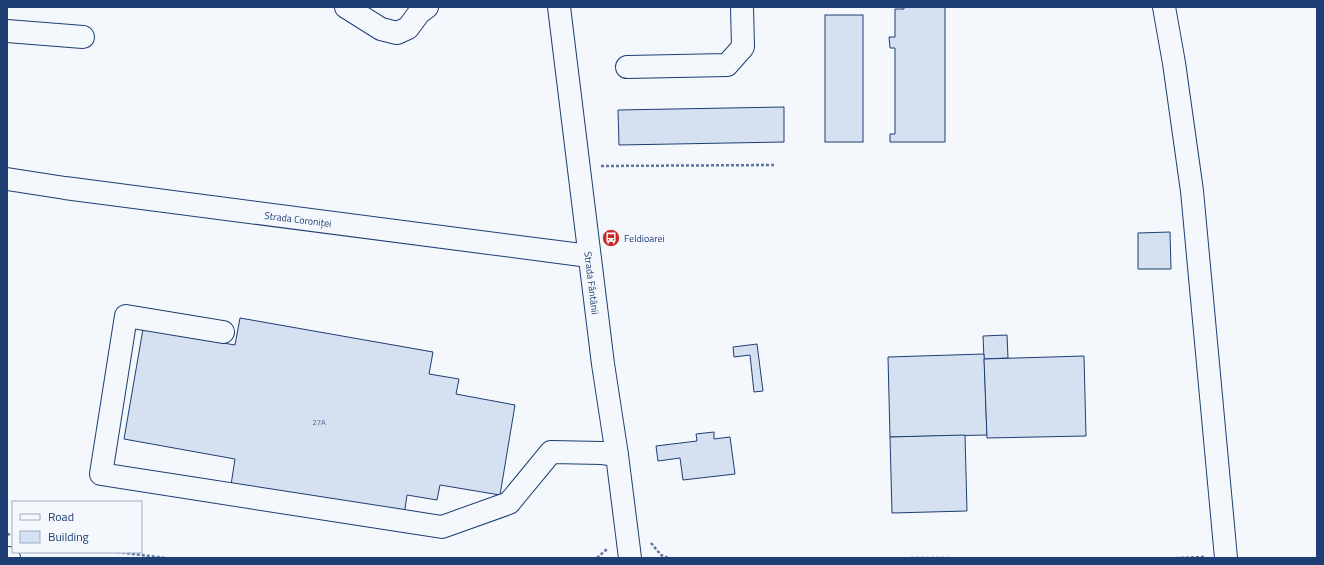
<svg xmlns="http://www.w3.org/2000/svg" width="1324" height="565" font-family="'Titillium Web',sans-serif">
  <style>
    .building { fill: #d5e0f0; stroke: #1d3f73 }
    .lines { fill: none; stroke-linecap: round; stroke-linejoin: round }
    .minor-casing { stroke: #1d3f73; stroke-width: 24 }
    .highway-casing { stroke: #1d3f73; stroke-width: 24 }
    .path { stroke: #5e769c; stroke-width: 2.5; stroke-dasharray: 3 2; stroke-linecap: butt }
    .minor { stroke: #f4f7fb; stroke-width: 22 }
    .highway { stroke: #f4f7fb; stroke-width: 22 }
    .labels { text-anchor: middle; stroke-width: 3; stroke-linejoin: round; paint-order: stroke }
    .number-label { font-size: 8px; fill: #4b6792 }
    .street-label { font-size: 10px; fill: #1d3f73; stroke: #f4f7fb }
    .poi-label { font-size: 10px; fill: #1d3f73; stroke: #f4f7fb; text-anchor: start }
  </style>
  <rect width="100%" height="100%" fill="#f4f7fb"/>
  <g class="building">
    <polygon points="904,7 945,7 945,142 890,142 890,134 895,134 895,48 890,48 889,37 895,37 895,9 904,9"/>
    <rect x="825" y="15" width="38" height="127"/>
    <polygon points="784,107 784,142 619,145 618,110"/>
    <polygon points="1170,232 1171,269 1138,269 1138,233"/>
    <polygon points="240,318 433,352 429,374 459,379 456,394 515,405 500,495 440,485 437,500 407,495 404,516 231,485 235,459 124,439 143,329 235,345"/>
    <polygon points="1007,335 1008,358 984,359 983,336"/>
    <polygon points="757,344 763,391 754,392 750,355 734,357 733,347"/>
    <polygon points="984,354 987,435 890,437 888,357"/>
    <polygon points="1084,356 1086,436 987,438 984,359"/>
    <polygon points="714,432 714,439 730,437 735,474 683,480 680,458 658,461 656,446 697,441 696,434"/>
    <polygon points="965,435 967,511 892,513 890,437"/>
  </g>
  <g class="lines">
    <defs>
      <g id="minor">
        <polyline points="346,7 381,29 397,33 408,28 419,13 427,7"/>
        <polyline points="559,7 603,364 617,455 630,558"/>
        <polyline points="1164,7 1174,63 1192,191 1226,558"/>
        <polyline points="7,31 83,37"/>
        <polyline points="627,67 727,65 743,47 742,7"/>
        <polyline points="7,179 65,188 589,256"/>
        <polyline points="223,332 126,316 101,474 442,527 509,503 551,452 602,453 617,455"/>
      </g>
      <polyline id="highway" points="7,558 9,558"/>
    </defs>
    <use href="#minor" class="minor-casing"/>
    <use href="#highway" class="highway-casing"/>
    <g class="path">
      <polyline points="601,166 774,165"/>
      <polyline points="7,534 13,535"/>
      <polyline points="651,543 661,555 668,558"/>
      <polyline points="117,552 165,558"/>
      <polyline points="597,558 607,549"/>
      <polyline points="911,558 951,558"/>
      <polyline points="1176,558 1204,557"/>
    </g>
    <use href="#minor" class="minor"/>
    <use href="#highway" class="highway"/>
  </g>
  <defs>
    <symbol id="bus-disc" viewBox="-11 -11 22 22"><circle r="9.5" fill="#c62828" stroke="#f4f7fb"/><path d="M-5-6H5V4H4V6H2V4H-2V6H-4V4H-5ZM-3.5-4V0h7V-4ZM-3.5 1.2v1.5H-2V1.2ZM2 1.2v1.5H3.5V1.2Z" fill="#fff"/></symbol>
  </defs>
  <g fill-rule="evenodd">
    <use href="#bus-disc" x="601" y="228" width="20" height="20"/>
  </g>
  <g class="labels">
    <g class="number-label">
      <text x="319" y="425">27A</text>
    </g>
    <g class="street-label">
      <text transform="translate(298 219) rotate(7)" y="4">Strada Coroniței</text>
      <text transform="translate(592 283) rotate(83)" y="4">Strada Fântânii</text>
    </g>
    <g class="poi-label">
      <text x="624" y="242">Feldioarei</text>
    </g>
  </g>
  <rect width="1324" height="565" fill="none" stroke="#1d3f73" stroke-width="16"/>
  <rect x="12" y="501" width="130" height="52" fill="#f4f7fb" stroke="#9eadc5"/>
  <rect x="20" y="514" width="20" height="6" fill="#f4f7fb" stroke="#9eadc5"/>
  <text x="48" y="521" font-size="12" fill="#1d3f73">Road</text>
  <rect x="20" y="531" width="20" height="12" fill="#d5e0f0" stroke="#9eadc5"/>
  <text x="48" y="541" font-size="12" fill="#1d3f73">Building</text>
</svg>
